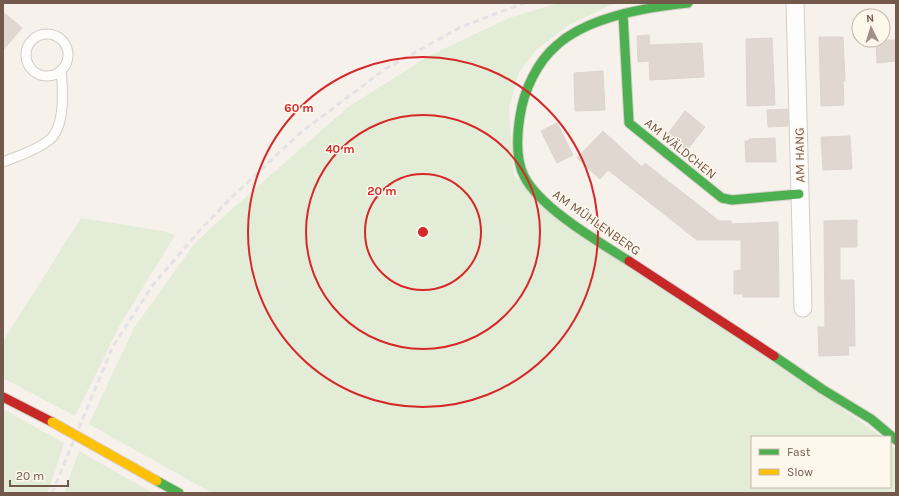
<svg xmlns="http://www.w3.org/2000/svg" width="899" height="496" font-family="Karla,sans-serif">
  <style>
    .green { fill: #e3ecd6 }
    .building { fill: #e0d7d0; stroke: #dfd5ce }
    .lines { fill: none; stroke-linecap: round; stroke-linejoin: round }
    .lane-casing { stroke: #d3cdc6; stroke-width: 11 }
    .street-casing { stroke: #d3cdc6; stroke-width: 19 }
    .fast-casing { stroke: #d5cec8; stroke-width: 11 }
    .jam-casing { stroke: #d5cec8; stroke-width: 11 }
    .lane { stroke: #fefdfc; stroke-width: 9 }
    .street { stroke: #fefdfc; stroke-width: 17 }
    .fast { stroke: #4caf50; stroke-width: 9 }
    .jam { stroke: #c62828; stroke-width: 9 }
    .rail { stroke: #e4e2e4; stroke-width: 3; stroke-dasharray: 6 4; stroke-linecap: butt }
    .slow-bridge-casing { stroke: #d5ccc6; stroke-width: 11; stroke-linecap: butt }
    .slow-bridge { stroke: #ffc107; stroke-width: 9 }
    .ring { fill: none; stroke: #d62828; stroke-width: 2 }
    .labels { text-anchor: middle; stroke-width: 3; stroke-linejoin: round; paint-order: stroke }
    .street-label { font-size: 13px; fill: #73594c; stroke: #fef7ec }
    .centre { fill: #d62828; stroke: #fef7ec; stroke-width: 2 }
    .ring-label { font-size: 12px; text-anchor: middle; font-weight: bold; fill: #d62828; stroke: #fef7ec; stroke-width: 3; stroke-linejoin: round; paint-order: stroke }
  </style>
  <rect width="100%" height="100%" fill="#f6f1eb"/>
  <g class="green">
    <polygon points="559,3 627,3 611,5 569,25 536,50 519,72 509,108 514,176 882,437 752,437 752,487 890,487 890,444 896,450 896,493 212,493 89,424 134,328 195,243 222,218 347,108 425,58 509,18"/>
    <polygon points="81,218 162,231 175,235 120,325 75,416 3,378 3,339 4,340"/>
    <polygon points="3,409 64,443 48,493 3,493"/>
    <polygon points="79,451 153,493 64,493"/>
  </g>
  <g class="building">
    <polygon points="3,12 22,28 3,50"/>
    <polygon points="649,35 650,45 702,43 704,77 650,80 649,61 638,62 637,36"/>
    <polygon points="819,37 843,37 845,81 843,81 844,105 821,106"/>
    <polygon points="772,38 775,105 747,106 746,39"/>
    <polygon points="876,40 896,40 896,61 877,63"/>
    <polygon points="603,71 605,110 575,111 574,73"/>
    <polygon points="788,109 788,126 768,127 767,110"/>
    <polygon points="685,111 705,127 687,150 667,135"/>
    <polygon points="557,123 573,155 557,163 541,131"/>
    <polygon points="603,131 642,167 645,163 719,221 731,221 732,224 778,222 779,297 743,297 743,294 734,294 734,271 741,270 741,240 697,240 608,170 600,179 577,158"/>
    <polygon points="850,136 852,169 823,170 821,137"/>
    <polygon points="775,138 776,162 746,162 745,141 749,141 749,139"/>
    <polygon points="857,220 857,247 840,247 840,280 854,280 855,346 848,346 849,355 819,356 818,327 825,327 824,221"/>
  </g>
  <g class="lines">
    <defs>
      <g id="lane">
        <circle cx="47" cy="55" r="21"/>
        <path d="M 3,162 C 18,156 35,151 48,141 C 66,128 63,90 61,70"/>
      </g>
      <polyline id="street" points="795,3 803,308"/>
      <g id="fast">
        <polyline points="623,14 629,123 722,198 732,200 799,194"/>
        <path d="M 629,261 C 599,242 540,208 524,176 C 515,158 517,135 520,116 C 524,90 537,62 557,45 C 588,17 648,7 688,3"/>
        <polyline points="774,356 822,389 871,419 896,440"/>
        <polyline points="157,481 179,493"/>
      </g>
      <g id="jam">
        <polyline points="629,261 774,356"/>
        <polyline points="3,397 52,422"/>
      </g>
    </defs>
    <use href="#lane" class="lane-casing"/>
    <use href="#street" class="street-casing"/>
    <use href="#fast" class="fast-casing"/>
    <use href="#jam" class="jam-casing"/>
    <use href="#lane" class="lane"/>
    <use href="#street" class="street"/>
    <use href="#fast" class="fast"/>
    <use href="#jam" class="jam"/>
    <polyline class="rail" points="52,493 112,348 152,286 200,230 231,198 300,133 385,69 461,27 524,3"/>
    <defs>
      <polyline id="slow-bridge" points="52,422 157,481"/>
    </defs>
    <use href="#slow-bridge" class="slow-bridge-casing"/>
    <use href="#slow-bridge" class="slow-bridge"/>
  </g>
  <g class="ring">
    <circle cx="423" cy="232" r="58"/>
    <circle cx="423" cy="232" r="117"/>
    <circle cx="423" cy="232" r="175"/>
  </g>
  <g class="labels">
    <g class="street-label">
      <text transform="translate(681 148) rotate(39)" y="5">AM WÄLDCHEN</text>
      <text transform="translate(799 155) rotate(-91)" y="5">AM HANG</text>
      <text transform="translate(597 222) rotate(35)" y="5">AM MÜHLENBERG</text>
    </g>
  </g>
  <circle cx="423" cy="232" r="6" class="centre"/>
  <g class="ring-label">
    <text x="299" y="112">60 m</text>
    <text x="340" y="153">40 m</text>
    <text x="382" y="195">20 m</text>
  </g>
  <rect width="899" height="496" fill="none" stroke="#73594c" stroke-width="8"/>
  <rect x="751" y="436" width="140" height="52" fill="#fef7ec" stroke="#c6b8ac"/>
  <rect x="759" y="449" width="20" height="6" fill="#4caf50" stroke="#c6b8ac"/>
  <text x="787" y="456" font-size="12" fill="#73594c">Fast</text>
  <rect x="759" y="469" width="20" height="6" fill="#ffc107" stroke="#c6b8ac"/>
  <text x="787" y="476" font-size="12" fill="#73594c">Slow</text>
  <g transform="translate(871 28) rotate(355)"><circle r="19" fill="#fef7ec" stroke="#c6b8ac"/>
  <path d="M0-3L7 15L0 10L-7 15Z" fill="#a18e84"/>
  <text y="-6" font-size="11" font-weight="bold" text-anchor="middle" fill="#73594c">N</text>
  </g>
  <path d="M10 480v6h58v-6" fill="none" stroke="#73594c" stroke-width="2"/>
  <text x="16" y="480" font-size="12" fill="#73594c" stroke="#fef7ec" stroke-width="3" paint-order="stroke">20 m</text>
</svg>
